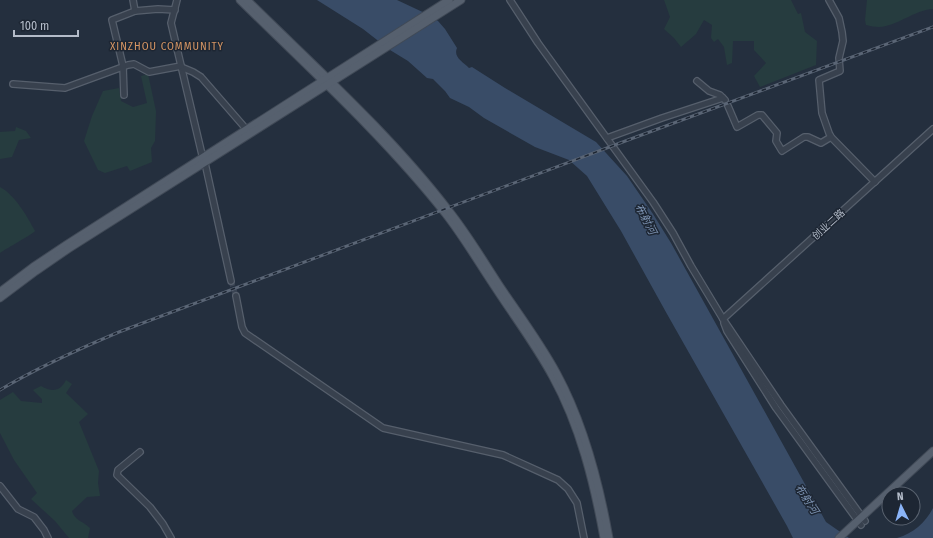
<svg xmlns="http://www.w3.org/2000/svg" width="933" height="538" font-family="'Fira Sans Condensed','Noto Sans SC',sans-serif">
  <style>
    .green { fill: #263c3f }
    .water { fill: #394c67 }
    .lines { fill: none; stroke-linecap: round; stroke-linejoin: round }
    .minor-tunnel { stroke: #3a4453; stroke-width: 5.5; stroke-dasharray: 5.5 3; stroke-linecap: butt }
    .minor-casing { stroke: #565f6c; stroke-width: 8 }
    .major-casing { stroke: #414a57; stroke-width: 9 }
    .minor { stroke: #38414e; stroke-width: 5.5 }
    .major { stroke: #56606e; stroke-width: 7 }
    .rail-casing { stroke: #5a6575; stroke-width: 3 }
    .rail { stroke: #1d2633; stroke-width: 1.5; stroke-dasharray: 4.5; stroke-linecap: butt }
    .labels { text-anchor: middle; stroke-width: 3; stroke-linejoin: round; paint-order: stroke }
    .street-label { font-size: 10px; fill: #b4bcc9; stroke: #1d2633 }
    .neighbourhood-label { font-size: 11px; letter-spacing: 1px; fill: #d59563; stroke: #1d2633 }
    .water-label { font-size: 11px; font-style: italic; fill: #7c92b1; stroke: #1d2633 }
  </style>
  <rect width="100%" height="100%" fill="#242f3e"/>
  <g class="green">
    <polygon points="664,0 791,0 798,14 801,13 805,32 817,41 816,65 760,87 754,76 766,63 754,50 754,41 733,41 732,63 727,65 724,47 718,39 714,42 711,38 712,25 704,20 696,34 681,47 674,38 664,29 670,17"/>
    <path d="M 867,0 L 933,0 L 933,9 C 914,10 898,26 879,27 C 875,27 870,26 866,25 L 865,20 Z"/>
    <polygon points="148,74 156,111 155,141 151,148 152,162 130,171 127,166 105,173 98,170 84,141 92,116 103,91 119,88 121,101 133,107 147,103 141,76"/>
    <polygon points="16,127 26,131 31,138 19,140 12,157 0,159 0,132 15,131"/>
    <path d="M 0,187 C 15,195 27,216 35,231 C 33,234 7,248 0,253 Z"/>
    <path d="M 66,380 L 72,384 L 66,393 L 88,414 L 79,422 L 99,471 L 98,483 L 100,496 L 87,497 L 72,511 C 74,520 84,522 90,528 L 88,538 L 69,538 L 55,521 L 31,499 L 37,493 L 14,460 L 0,433 L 0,400 L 13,392 L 21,401 L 42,403 L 42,399 L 33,390 L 41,386 C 52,392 60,392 66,380 Z"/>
  </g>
  <g class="water">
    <path d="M 317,0 L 397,0 L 429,15 L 438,21 L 445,29 L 457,48 C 453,57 463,62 469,68 L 472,67 L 505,88 L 596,142 L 627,176 L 653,214 L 671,243 L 826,522 L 849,538 L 793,538 L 787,526 L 667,314 L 621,231 L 587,176 L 569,160 L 535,147 L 484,118 L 469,107 L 450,98 L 445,91 L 433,79 L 427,78 L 408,61 L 390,50 L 363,29 Z"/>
    <path d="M 933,508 L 933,538 L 897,538 C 914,533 925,523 933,508 Z"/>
  </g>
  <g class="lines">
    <polyline class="minor-tunnel" points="231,281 236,296"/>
    <defs>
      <g id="minor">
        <polyline points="133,0 135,11 158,9 175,10"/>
        <polyline points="177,0 171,23 203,159"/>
        <polyline points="510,0 538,43 653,202 673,233 691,266 723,319 781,405 865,521"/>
        <polyline points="829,0 839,18 842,32 843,41 839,58 840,71 819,80 822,113 829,133 831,137 875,182"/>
        <polyline points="181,67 193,72 201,77 247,130"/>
        <polyline points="697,81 709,91 720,95 725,100"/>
        <polyline points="13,84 65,88 128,65 134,64 149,72 181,66"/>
        <polyline points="124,95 123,66 112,20 135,11"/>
        <polyline points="728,106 737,127 758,115 762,115 777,133 776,141 782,151 804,137 808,137 821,143 831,137"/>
        <polyline points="607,138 662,118 723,98"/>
        <polyline points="205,163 231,281"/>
        <polyline points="236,296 242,327 245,333 383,428 503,455 558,480 568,489 577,503 584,538"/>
        <polyline points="723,319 933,129"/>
        <polyline points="724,323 727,331 776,408 861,525"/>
        <polyline points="140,452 118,470 117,475 150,507 163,524 171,538"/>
        <polyline points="0,486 18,509 34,517 44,530 48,538"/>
      </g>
      <g id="major">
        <path d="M 240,0 C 310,69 384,136 445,213 C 464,237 480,265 497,290 C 516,319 537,347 553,377 C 580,426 594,483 604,538"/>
        <path d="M 247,0 C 316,68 390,134 449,211 C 468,235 484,262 501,288 C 520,316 541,344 557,374 C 584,424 599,482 609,538"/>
        <polyline points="0,292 33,267 66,245 449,0"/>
        <polyline points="0,298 36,271 68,249 461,0"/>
        <polyline points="839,538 933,451"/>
      </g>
    </defs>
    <use href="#minor" class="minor-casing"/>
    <use href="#major" class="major-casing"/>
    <use href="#minor" class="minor"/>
    <use href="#major" class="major"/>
    <defs>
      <path id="rail" d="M 0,390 C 38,367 79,349 119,332 L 628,140 L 933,27"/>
    </defs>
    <use href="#rail" class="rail-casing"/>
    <use href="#rail" class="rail"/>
  </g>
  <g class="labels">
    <g class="street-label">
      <text transform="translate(828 224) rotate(-42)" y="4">创业二路</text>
    </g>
    <g class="neighbourhood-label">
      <text x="167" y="50">XINZHOU COMMUNITY</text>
    </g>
    <g class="water-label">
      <text transform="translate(646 219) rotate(62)" y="4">布射河</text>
      <text transform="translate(807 499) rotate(57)" y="4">布射河</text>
    </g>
  </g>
  <g transform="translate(901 506) rotate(355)"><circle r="19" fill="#1d2633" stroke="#59626f"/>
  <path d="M0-3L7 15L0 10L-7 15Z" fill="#8ab4f8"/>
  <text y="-6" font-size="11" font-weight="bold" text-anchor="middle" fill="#b4bcc9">N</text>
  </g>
  <path d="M14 30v6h64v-6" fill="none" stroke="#b4bcc9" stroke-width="2"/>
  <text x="20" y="30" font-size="12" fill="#b4bcc9" stroke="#1d2633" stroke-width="3" paint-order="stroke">100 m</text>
</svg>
